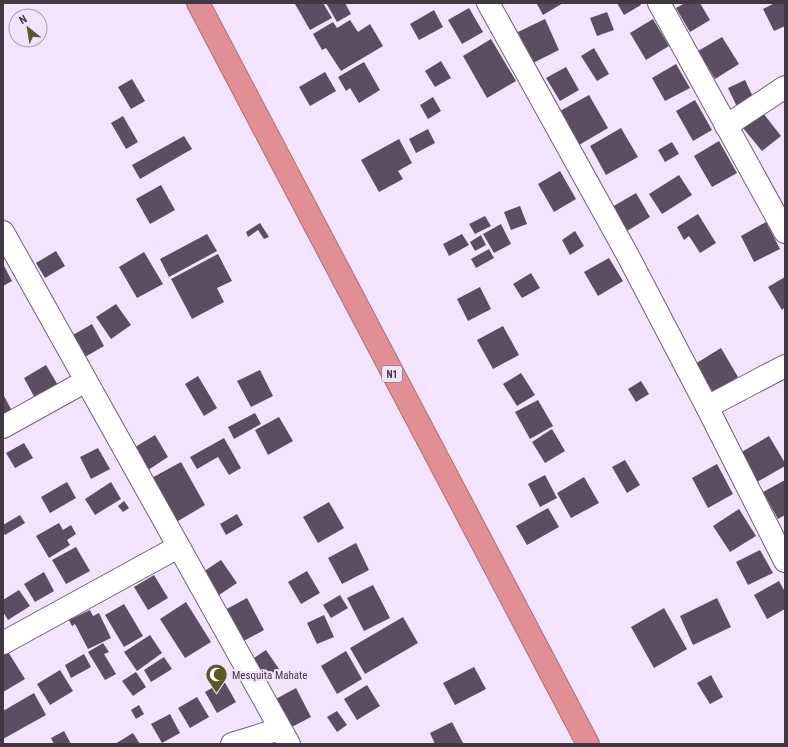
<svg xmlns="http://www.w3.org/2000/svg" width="788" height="747" font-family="'Roboto Condensed',sans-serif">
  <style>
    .building { fill: #5c4d63 }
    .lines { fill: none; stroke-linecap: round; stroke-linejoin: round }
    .street-casing { stroke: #6f6076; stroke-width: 24 }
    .highway-casing { stroke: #a97178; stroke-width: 24 }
    .street { stroke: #fff; stroke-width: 22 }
    .highway { stroke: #e18f95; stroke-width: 22 }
    .labels { text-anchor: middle; stroke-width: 4; stroke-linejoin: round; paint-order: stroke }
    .shield { fill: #f4e3fc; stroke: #766c7a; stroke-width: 1 }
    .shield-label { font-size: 10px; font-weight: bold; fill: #403943 }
    .poi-label { font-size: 11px; fill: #403943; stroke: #f4e3fc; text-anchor: start }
  </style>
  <rect width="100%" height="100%" fill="#f4e3fc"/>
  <g class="building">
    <polygon points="297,3 323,3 332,18 310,30 295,4"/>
    <polygon points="326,3 345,3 351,14 337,22"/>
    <polygon points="538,3 563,3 543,15 537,4"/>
    <polygon points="617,3 640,3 641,5 624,15"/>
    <polygon points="685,3 700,3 710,20 690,32 676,8"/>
    <polygon points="775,3 785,3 785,26 774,31 763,9"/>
    <polygon points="469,8 483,32 462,44 448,20"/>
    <polygon points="434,10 443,27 419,40 410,24"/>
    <polygon points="607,12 614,30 597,36 590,18"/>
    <polygon points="545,19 559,50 533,63 518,32"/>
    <polygon points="653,19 669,46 646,60 630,33"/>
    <polygon points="350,20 358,32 370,24 383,46 341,71 326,48 322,50 313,34 333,22 337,28"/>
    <polygon points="722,37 739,64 715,79 698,51"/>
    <polygon points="491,39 516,81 487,98 463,56"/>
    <polygon points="594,48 609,74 597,81 581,56"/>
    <polygon points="441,61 451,78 435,87 425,71"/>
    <polygon points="364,62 380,90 359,103 350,88 346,91 338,77"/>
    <polygon points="676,64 690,88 665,101 652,78"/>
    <polygon points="566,67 579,90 560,101 546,78"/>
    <polygon points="325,72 336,91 310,106 299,87"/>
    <polygon points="132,79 145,101 131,109 118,87"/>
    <polygon points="745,80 755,101 738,109 728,88"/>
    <polygon points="589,95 608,128 579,145 560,111"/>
    <polygon points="433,97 441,111 428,119 420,105"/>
    <polygon points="695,100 712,130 693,141 676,111"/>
    <polygon points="763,113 781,136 762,151 743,128"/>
    <polygon points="123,116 138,142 126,149 111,123"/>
    <polygon points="621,128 638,157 606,175 590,146"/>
    <polygon points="428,129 435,143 416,153 409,139"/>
    <polygon points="184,136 192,149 140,179 132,165"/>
    <polygon points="399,139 412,163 398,171 403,179 379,192 361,160"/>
    <polygon points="719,141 737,173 712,187 694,156"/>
    <polygon points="672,142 679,154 665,162 658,150"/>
    <polygon points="560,171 576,199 554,212 538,184"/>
    <polygon points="679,175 692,195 662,214 649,194"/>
    <polygon points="161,185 175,210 150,224 136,199"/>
    <polygon points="636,193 650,217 627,231 612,207"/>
    <polygon points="520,206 527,224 511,230 504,212"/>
    <polygon points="698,214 716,243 700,253 689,236 684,240 677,227"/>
    <polygon points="485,216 491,226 475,234 469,224"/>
    <polygon points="766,222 780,249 754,262 741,236"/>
    <polygon points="260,223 269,237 264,239 258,230 248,237 246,232"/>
    <polygon points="501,224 511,244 494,253 483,234"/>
    <polygon points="575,231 584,246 570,255 562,240"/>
    <polygon points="207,234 217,251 169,277 160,259"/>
    <polygon points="462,234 469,245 449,256 443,244"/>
    <polygon points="481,235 486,245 475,251 470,242"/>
    <polygon points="489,249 494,258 476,268 471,259"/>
    <polygon points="56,251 65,266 45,278 36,263"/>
    <polygon points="144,252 163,284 137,298 119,267"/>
    <polygon points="218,254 232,281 217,288 224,302 192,319 171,279"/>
    <polygon points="609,258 623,281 598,296 584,272"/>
    <polygon points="3,264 12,281 3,286"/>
    <polygon points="531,273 540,288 522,298 513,284"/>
    <polygon points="785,277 785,307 782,310 768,287"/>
    <polygon points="480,287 491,309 468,321 457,299"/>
    <polygon points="116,304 131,325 111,339 96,317"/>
    <polygon points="92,324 104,346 85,357 73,335"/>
    <polygon points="503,326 519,355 493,369 477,340"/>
    <polygon points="721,348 738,377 713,392 695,364"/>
    <polygon points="46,365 59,387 36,400 24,378"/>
    <polygon points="260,370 273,396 251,407 237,381"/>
    <polygon points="521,373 535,395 517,406 503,384"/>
    <polygon points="198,376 217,408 204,416 185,384"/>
    <polygon points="641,381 649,394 636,402 628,389"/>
    <polygon points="3,394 12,411 3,416"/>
    <polygon points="538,400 553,426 530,439 515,412"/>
    <polygon points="255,413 261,424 234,439 228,427"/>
    <polygon points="279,417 293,441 268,455 255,430"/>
    <polygon points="552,429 565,451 545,463 532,442"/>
    <polygon points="155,435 168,457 145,472 132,449"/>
    <polygon points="769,436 785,463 785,466 757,482 740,453"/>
    <polygon points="224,438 241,468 229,475 218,457 197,469 190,457"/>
    <polygon points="24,443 33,458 15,468 6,453"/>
    <polygon points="98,448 110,469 91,479 80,457"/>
    <polygon points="625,460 640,485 627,493 612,467"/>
    <polygon points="181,462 205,505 173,524 148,480"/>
    <polygon points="717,464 733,494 708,508 692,478"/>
    <polygon points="545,475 557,498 540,507 528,484"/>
    <polygon points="584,477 599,503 571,518 557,493"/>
    <polygon points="785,480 785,515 778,519 763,492"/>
    <polygon points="67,482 76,498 50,513 41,497"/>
    <polygon points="111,482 121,499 95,515 85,499"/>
    <polygon points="124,501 129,508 123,512 118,506"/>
    <polygon points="329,502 344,528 318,543 303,517"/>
    <polygon points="548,508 559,527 527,545 516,526"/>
    <polygon points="739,509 756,536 730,552 713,526"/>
    <polygon points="237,514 243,525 226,535 220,524"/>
    <polygon points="20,515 25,523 5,535 3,532 3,525"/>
    <polygon points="59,523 63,530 71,525 76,534 67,540 70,545 49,558 36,536"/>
    <polygon points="356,543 369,570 342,584 328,558"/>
    <polygon points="76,547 90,571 66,584 52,560"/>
    <polygon points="760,550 773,573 748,585 736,562"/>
    <polygon points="221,560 237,583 216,597 200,574"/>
    <polygon points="307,571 320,593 301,604 288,582"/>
    <polygon points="44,572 54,591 35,602 24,584"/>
    <polygon points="154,575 168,598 148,610 134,587"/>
    <polygon points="779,581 785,592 785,609 767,619 754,595"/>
    <polygon points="373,585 390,618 364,631 347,598"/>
    <polygon points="19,590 30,606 8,620 3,612 3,600"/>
    <polygon points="340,595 348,608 331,618 323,605"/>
    <polygon points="247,598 264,630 240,643 223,611"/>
    <polygon points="717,598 731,627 693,645 680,616"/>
    <polygon points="186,602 211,642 185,658 160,619"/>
    <polygon points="124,604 143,636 124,647 105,615"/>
    <polygon points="664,608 687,649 654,668 631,627"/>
    <polygon points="90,610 93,616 99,613 111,638 88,649 75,624 72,626 69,620"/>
    <polygon points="324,615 334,637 317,644 307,623"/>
    <polygon points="403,617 418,643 365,674 350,648"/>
    <polygon points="150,635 162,653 137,671 124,652"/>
    <polygon points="103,643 109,652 104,654 116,674 105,680 88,652"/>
    <polygon points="5,647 25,679 3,692 3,648"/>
    <polygon points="266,650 279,669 263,679 251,660"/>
    <polygon points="346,651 362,679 337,694 321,666"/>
    <polygon points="84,654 91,667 71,678 65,665"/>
    <polygon points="164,657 172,669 151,682 144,670"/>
    <polygon points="474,667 486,689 455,705 443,683"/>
    <polygon points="60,670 73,691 50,705 37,684"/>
    <polygon points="136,672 146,687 133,696 122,681"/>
    <polygon points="711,675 723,697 710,704 697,683"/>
    <polygon points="224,681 236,702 217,713 205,692"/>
    <polygon points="367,685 380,706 357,720 344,699"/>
    <polygon points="296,688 311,717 288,729 274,700"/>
    <polygon points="34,693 46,715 3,739 3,711"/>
    <polygon points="197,697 209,717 190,728 178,708"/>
    <polygon points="139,705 144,714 136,719 131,710"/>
    <polygon points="337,711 347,725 337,732 327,717"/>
    <polygon points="170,714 180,733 162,743 151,724"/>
    <polygon points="452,722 463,743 435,744 430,733"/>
    <polygon points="64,731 71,744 54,744 51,738"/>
    <polygon points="133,733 140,744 115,744"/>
  </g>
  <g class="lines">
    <defs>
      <g id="street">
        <polyline points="488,3 626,252 707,407 785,561"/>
        <polyline points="659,3 785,232"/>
        <polyline points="726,126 785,87"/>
        <polyline points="3,232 289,744"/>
        <polyline points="707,407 785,366"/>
        <polyline points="3,427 86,381"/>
        <polyline points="3,643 178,547"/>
        <polyline points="232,744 280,729"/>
      </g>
      <polyline id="highway" points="198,3 588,744"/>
    </defs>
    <use href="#street" class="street-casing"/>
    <use href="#highway" class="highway-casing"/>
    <use href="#street" class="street"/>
    <use href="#highway" class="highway"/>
  </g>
  <defs>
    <symbol id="mosque-pin" viewBox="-11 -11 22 30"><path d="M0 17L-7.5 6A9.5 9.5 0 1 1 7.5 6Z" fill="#5a5926" stroke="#f4e3fc"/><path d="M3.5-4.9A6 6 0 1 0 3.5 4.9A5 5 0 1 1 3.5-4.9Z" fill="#fff"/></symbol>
  </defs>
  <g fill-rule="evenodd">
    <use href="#mosque-pin" x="204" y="662" width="25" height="34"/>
  </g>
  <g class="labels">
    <rect class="shield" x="382" y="366" width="20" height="16" rx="3"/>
    <g class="shield-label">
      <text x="392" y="378">N1</text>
    </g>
    <g class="poi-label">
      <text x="232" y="679">Mesquita Mahate</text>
    </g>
  </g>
  <rect width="788" height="747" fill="none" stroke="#403943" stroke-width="8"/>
  <g transform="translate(28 28) rotate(330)"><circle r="19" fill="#f4e3fc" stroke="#ac9fb2"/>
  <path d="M0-3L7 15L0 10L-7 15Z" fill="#5a5926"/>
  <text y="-6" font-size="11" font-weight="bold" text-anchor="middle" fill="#403943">N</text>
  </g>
</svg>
